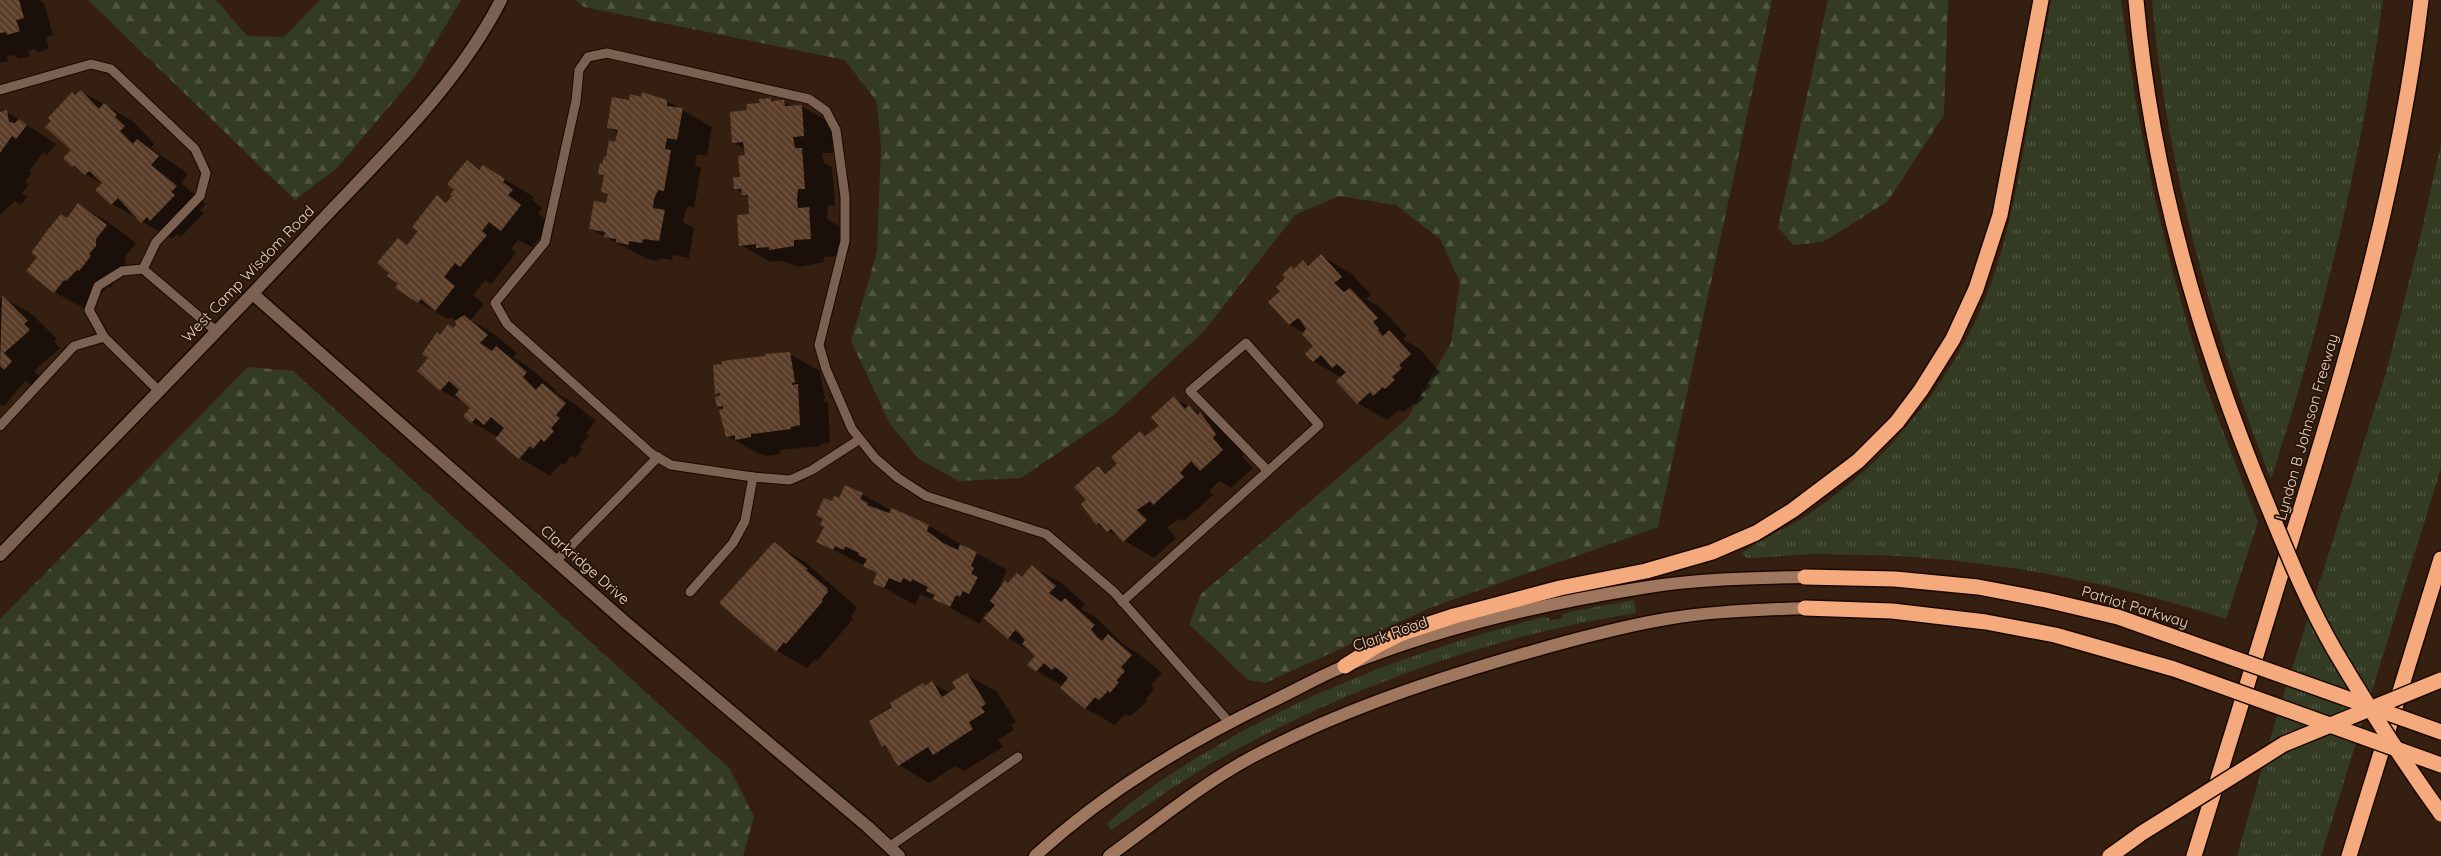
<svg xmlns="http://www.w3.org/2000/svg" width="2441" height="856" font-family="Quicksand,sans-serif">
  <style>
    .grass { fill: url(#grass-tufts) }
    .forest { fill: url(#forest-firs) }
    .shadow { fill: #0007 }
    .building { fill: url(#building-back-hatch) }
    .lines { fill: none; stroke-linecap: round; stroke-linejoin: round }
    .service-casing { stroke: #1b0800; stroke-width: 11 }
    .minor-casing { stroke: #1b0800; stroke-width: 15 }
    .tertiary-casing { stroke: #1b0800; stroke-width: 15 }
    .secondary-casing { stroke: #1b0800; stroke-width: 15 }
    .motorway-casing { stroke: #1b0800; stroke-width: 18 }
    .service { stroke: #7a6152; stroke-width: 9 }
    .minor { stroke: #7a6152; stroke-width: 12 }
    .tertiary { stroke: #7a6152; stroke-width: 12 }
    .secondary { stroke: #9f775f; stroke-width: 12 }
    .motorway { stroke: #f4aa7d; stroke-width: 15 }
    .motorway-bridge-casing { stroke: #1b0800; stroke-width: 18; stroke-linecap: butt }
    .motorway-bridge { stroke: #f4aa7d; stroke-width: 15 }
    .labels { text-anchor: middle; stroke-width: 4; stroke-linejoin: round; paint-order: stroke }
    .street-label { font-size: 15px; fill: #e4d6cd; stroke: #2a1508 }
  </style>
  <defs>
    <pattern id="grass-tufts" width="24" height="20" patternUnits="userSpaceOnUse" patternTransform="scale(1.25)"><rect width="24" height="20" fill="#343b23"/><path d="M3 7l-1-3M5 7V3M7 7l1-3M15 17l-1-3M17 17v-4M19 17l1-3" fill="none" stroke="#515742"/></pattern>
    <pattern id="forest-firs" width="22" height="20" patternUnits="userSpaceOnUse" patternTransform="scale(1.25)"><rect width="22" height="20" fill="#343b23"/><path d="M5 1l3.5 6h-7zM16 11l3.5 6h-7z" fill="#515742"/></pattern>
    <pattern id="building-back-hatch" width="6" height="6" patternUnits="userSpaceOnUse" patternTransform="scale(1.25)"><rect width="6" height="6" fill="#5b3e29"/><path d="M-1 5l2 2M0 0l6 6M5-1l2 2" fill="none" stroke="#725947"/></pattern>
  </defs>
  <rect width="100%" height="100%" fill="#341f11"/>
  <g class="grass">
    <path d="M 2051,0 L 2121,0 L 2136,104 L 2156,204 L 2175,281 L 2205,384 L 2258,522 L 2226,619 C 2112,582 1992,559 1872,555 C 1852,555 1832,554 1811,554 C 1790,555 1768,558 1747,558 L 1742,554 C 1746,547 1792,525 1803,518 C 1830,500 1857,479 1880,456 C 1920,415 1955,366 1979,313 C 2006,253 2017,188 2028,123 C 2036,82 2044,41 2051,0 Z"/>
    <path d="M 2152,0 L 2383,0 C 2361,163 2322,322 2271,479 C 2210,327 2166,163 2152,0 Z"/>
    <polygon points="2441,144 2441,468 2321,856 2237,856 2275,722 2385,376 2421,234"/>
    <path d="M 1634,600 L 1636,613 C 1490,636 1350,686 1221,758 C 1183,780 1147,805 1111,830 L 1107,824 C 1135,797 1165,777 1198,757 C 1303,692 1423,648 1543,617 L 1549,618 L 1550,621 L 1563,618 L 1562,615 L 1569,612 Z"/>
  </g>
  <g class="forest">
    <polygon points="88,0 216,0 247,36 284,37 320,0 461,0 415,76 337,168 295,200"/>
    <polygon points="575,0 1772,0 1658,527 1432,607 1265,683 1248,680 1189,624 1201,594 1407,419 1451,343 1460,282 1440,239 1396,205 1339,196 1295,215 1204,331 1114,415 1021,478 958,481 919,459 890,424 851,341 877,252 881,147 877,102 845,60 584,7"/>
    <polygon points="1828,0 1948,0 1944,115 1888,201 1823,242 1793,245 1778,227"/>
    <polygon points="248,367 293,371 730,769 754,817 743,856 0,856 0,619"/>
  </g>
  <g class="shadow">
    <polygon points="0,0 39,0 44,3 53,35 46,37 49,49 38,52 34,49 28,51 30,56 19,59 12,55 7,56 8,61 0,63"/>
    <polygon points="81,91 134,122 154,144 151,148 188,174 181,183 206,204 200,210 204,213 181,237 177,234 172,239 112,204 97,190 103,184 85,174 72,150 76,96"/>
    <polygon points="642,98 667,101 712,127 707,156 697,154 695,165 701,168 694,208 688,206 684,216 683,222 694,228 689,258 673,255 672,260 660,258 659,261 647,259 591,229 607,204 609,195 602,191 605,176 600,173 616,143 618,133 608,127 630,101"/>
    <polygon points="771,99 776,102 784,102 792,106 801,106 832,123 833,153 822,153 824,163 832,167 835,205 828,206 827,219 839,226 841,256 824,257 824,262 800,267 782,261 771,262 740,245 751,215 749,198 735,188 741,178 746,156 746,150 733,142 748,112"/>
    <polygon points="7,112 56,144 47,155 43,153 29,171 31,174 25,182 29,185 22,193 27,197 21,205 15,201 0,215 0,114"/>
    <polygon points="467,162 481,170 483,166 534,197 532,200 542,208 538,213 551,224 532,247 518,240 511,249 516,253 491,284 485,280 473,295 484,304 471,320 494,334 517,353 513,357 526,365 556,390 555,392 572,402 596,421 586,433 589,436 580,447 583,449 575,458 571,456 564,465 561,463 550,476 520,458 497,439 498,437 472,422 465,416 472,407 441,390 429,358 440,336 454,329 458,325 456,321 450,317 448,319 418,302 400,284 398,240 408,245 419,231 438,197 448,203 454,196"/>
    <polygon points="78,204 108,222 136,243 125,257 126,263 118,273 120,274 110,288 108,286 97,298 94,297 85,309 54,292 67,219"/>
    <polygon points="1321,256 1351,273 1371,295 1366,299 1380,307 1407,336 1402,339 1420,349 1440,372 1428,383 1431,386 1421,395 1424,398 1416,405 1413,404 1404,412 1399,410 1387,420 1357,403 1342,378 1313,361 1315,346 1304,333 1289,324 1282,292 1295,270 1304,262 1310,266"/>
    <polygon points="2,297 32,314 57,339 54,342 60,348 34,371 42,379 35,387 25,381 4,406 0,404 0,299"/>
    <polygon points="790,354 820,371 825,399 822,400 828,403 830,442 820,444 821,446 780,450 781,454 767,456 757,453 727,436 724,410 718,407 723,397 717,393"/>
    <polygon points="1174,398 1220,424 1246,452 1242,456 1253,468 1231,488 1219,481 1209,491 1213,495 1184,521 1179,519 1167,527 1176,538 1154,558 1097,524 1088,500 1098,468 1108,474 1119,464 1140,433 1147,436 1161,426"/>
    <polygon points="862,494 892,511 892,509 929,526 1007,570 1000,584 1003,585 1023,578 1032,567 1063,584 1085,604 1081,609 1095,617 1123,644 1138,653 1162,673 1151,685 1154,689 1146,699 1148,701 1130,716 1125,714 1115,725 1085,708 1063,686 1036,671 1037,656 1008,638 990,613 986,611 980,624 934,599 936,595 934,594 931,599 920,594 915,605 874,582 878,573 818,542 832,503"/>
    <polygon points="774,544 804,561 857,607 851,617 853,619 817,661 815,659 807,668 777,651 721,603"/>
    <polygon points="967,675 997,692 1016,722 1011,725 1014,730 998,740 1003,747 964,771 955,766 929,783 899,765 889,749 883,746 870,721 923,684 926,686 932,683 950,693 957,689"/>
  </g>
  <g class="building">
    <polygon points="0,0 19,0 24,18 16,20 20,31 7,35 6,32 0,33"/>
    <polygon points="81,90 99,109 104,103 117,115 115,117 125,126 120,131 133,144 137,139 159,156 151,165 177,186 171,192 175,195 150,221 147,217 141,223 118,198 111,205 95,190 102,183 89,171 85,175 74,165 72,167 63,158 71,150 45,127 51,121 48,118 72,92 75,95"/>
    <polygon points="642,92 667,100 667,106 683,108 677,140 667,138 665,149 671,150 664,191 658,190 654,199 653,208 665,210 659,241 643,239 642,243 629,241 629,245 616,242 616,239 604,237 605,232 589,229 594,201 606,203 608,194 601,192 604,175 598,174 600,163 602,164 604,157 606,157 609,140 615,142 618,130 607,128 612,97 629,100 630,94 641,97"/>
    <polygon points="771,98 771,101 784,100 785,106 802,105 804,136 793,137 795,148 802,148 805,189 798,189 797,199 798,208 809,207 811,239 794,240 794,246 769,250 769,247 756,248 756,244 739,246 737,215 749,214 748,195 742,195 741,189 734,189 733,177 740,177 738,156 745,155 743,142 732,143 730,112 747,110 746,104 760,103 759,99"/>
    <polygon points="7,110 9,122 15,123 19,119 27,125 16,139 12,136 0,153 0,112"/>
    <polygon points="467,160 479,170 483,165 505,179 503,182 513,190 508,195 521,205 501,231 489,222 482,231 487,235 460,267 455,263 444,277 455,286 435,311 421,299 418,303 395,288 398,284 387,276 389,273 377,263 398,238 407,245 418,231 412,227 437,195 446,203 452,196 450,194 454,190 447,184"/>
    <polygon points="78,203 107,225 96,239 96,246 89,254 91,256 79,271 77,270 66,281 64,280 54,293 26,271 37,257 31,253 50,227 61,214 67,218"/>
    <polygon points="1321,254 1342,277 1334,283 1344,292 1350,288 1378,318 1373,322 1379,329 1378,330 1383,336 1389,330 1411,354 1399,365 1402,368 1392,377 1395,380 1385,389 1383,387 1373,396 1370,392 1357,404 1336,381 1346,372 1337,364 1332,368 1321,355 1313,362 1305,354 1313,346 1302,334 1306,329 1301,321 1298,318 1289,325 1268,302 1280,291 1276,287 1285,278 1282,275 1291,266 1294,269 1303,260 1308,266"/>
    <polygon points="2,295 28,321 24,324 30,330 4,353 12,361 4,370 0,366"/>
    <polygon points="464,315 488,335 480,343 492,351 496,346 527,372 523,377 536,390 542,383 566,403 556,415 560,418 551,428 554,431 544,442 541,439 533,449 530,446 519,459 495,439 504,428 491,417 484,425 476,418 471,423 463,416 470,408 455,395 459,390 449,381 440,391 417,371 428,358 422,354 437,332 440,335 448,324 453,328 456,325 455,321"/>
    <polygon points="790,352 795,382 792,383 792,385 798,384 800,425 791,427 791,429 751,434 751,437 735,440 735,435 726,437 719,410 723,409 723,406 717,407 715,397 720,396 720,393 715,394 713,365 722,364 722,361 765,356 765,354"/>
    <polygon points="1174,396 1185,409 1189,405 1198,415 1200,412 1216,434 1213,438 1223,450 1200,471 1191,461 1180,473 1184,477 1153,505 1150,501 1137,510 1147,520 1123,542 1111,529 1107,532 1099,523 1096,525 1081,504 1086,500 1074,487 1098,466 1105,474 1117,464 1111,457 1140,431 1145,436 1159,426 1151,417"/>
    <polygon points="845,485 863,493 860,499 868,503 867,505 889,513 892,508 929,525 927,531 943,543 958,550 960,544 977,552 971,566 974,568 971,574 978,577 969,594 963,591 960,597 956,595 950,607 933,599 935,595 926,591 928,587 912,579 911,582 903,578 901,583 889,578 884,588 873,583 877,573 863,566 867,559 858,555 859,553 845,546 844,550 835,546 833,550 816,542 824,527 820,525 823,519 816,515 824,498 832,501 834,496 839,498"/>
    <polygon points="774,542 808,569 806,570 827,588 828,592 822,599 823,601 786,644 784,642 776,652 719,603"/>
    <polygon points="1032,565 1056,586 1049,593 1061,602 1065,598 1095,625 1091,629 1097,637 1102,641 1108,634 1132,655 1121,667 1125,671 1116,681 1119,682 1110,693 1108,691 1099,700 1095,697 1085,709 1060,688 1068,678 1063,673 1055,667 1052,670 1044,663 1036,672 1027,665 1035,656 1022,644 1025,640 1019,633 1015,630 1008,639 984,618 995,605 990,601 1005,580 1008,583 1017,573 1022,577"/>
    <polygon points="967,673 986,704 981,707 985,712 969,722 973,729 933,755 928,747 898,766 885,745 882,747 869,721 892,707 890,703 923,683 925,686 932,681 942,697 956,688 952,682"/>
  </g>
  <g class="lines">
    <defs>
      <g id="service">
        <polyline points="0,90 91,64 111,69 195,149 206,173 200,196 156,242 143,269"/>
        <polyline points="159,391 104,337 89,310 98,286 122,271 143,269 216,331"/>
        <polyline points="0,426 74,346 104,337"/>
        <polyline points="860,439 812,470 790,480 753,477 671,465 652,454 507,324 495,303 545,242 576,101 579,70 588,57 607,53 809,99 826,111 836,130 845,197 845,241 819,345 826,369 852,429 875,458 898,478 926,496 1046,534 1114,592 1229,722"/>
        <polyline points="556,561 658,457"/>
        <polyline points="690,592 733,543 745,521 753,477"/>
        <polyline points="1122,602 1319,425 1246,343 1190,391 1268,471"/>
        <polyline points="889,847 1018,757"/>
      </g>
      <polyline id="minor" points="253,294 625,622 868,827 899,856"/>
      <path id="tertiary" d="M 0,555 C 107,444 215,335 320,222 C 385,153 457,86 501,0"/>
      <g id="secondary">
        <path d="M 1035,856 C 1107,790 1190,741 1277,699 C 1300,688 1322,675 1345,666 C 1439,628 1542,604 1642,588 C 1695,579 1751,578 1805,577"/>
        <path d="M 1109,856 C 1156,822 1202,784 1252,757 C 1333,714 1420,684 1509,658 C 1560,643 1613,628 1666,619 C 1712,611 1759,610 1805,608"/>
      </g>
      <g id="motorway">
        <polyline points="1345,666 1378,645 1402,633 1454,616 1560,588 1646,571 1712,552 1756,533 1793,510 1858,461 1897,422 1921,390 1953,339 1976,289 2000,215 2041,0"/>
        <path d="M 2194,856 C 2228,747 2262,637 2295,528 C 2349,355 2400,180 2421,0"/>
        <polyline points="2349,856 2441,559"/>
      </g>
    </defs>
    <use href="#service" class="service-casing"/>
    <use href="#minor" class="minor-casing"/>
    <use href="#tertiary" class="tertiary-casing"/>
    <use href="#secondary" class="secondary-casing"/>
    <use href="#motorway" class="motorway-casing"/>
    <use href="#service" class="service"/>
    <use href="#minor" class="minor"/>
    <use href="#tertiary" class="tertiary"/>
    <use href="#secondary" class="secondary"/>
    <use href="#motorway" class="motorway"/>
    <defs>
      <g id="motorway-bridge">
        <path d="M 2136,0 C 2151,171 2199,340 2265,499 C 2286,550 2307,603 2335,651 C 2368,707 2403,761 2441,814"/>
        <polyline points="1805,577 1895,579 1978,587 2046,600 2118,617 2441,732"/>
        <polyline points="1805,608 1892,611 1986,622 2055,635 2174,669 2441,765"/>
        <polyline points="2110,856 2142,833 2284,744 2441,680"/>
      </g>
    </defs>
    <use href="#motorway-bridge" class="motorway-bridge-casing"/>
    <use href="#motorway-bridge" class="motorway-bridge"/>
  </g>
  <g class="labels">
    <g class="street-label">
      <text transform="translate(248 274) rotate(-46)" y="5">West Camp Wisdom Road</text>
      <text transform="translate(2307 427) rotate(-74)" y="5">Lyndon B Johnson Freeway</text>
      <text transform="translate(585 565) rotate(41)" y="5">Clarkridge Drive</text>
      <text transform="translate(2135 607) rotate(17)" y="5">Patriot Parkway</text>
      <text transform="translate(1390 634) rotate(-19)" y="5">Clark Road</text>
    </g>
  </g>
</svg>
